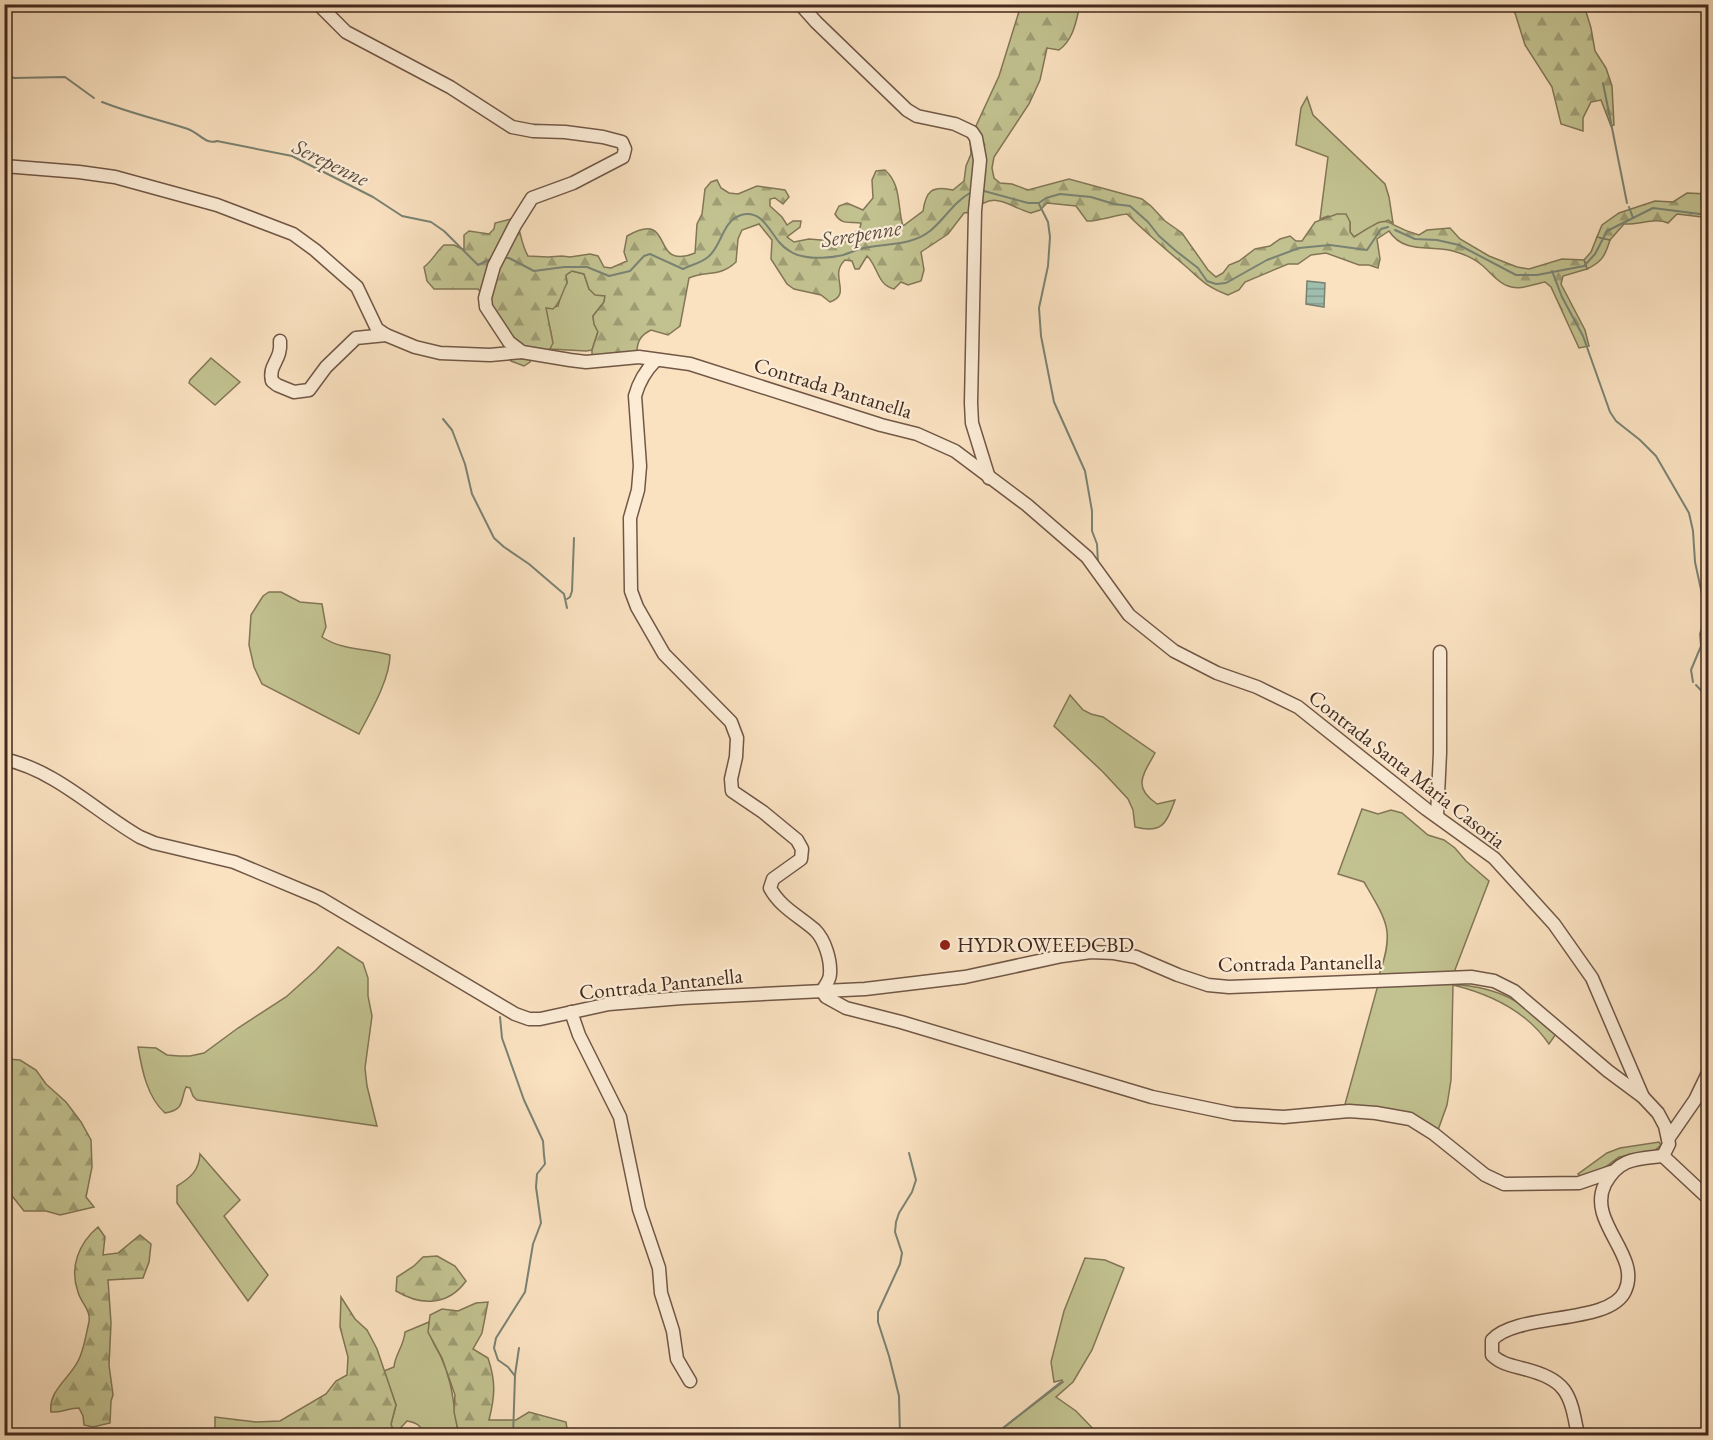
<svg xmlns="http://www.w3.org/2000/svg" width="1713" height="1440" font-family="'EB Garamond',serif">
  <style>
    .green { fill: #c2c290; stroke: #827656; stroke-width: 1.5 }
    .forest { fill: url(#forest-firs); stroke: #827656; stroke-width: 1.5 }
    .water { fill: url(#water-rules); stroke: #7a8273; stroke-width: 1.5 }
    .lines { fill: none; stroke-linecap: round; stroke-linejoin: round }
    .stream { stroke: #7a8273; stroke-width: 2 }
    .minor-casing { stroke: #715746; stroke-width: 15 }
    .minor { stroke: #fcecd6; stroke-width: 12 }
    .poi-dot { fill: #8f2418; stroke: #fcecd6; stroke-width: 2 }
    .labels { text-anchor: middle; stroke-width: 4.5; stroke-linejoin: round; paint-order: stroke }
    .street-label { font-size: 21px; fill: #43291d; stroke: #fcecd6 }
    .poi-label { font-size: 21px; fill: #43291d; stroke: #fcecd6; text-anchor: start }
    .water-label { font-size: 22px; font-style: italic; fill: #5a4e41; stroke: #fcecd6 }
  </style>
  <defs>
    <pattern id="forest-firs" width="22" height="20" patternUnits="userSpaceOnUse" patternTransform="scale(1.5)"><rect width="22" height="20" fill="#c2c290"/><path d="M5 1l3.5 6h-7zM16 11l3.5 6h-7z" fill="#9f9e75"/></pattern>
    <pattern id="water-rules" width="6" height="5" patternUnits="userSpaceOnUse" patternTransform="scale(1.5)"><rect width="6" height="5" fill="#9fbead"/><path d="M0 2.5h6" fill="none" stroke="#839a8c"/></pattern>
  </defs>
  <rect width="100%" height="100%" fill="#fae1c0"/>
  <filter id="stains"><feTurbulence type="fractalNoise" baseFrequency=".00333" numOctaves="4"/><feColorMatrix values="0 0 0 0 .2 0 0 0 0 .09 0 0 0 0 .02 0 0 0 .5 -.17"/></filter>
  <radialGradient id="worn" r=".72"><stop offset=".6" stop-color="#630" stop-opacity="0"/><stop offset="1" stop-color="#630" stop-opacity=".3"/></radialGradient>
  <g class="green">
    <polygon points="1307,97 1313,115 1385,184 1389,197 1393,223 1388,220 1354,237 1350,232 1350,222 1328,216 1320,219 1328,157 1296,145 1301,108"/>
    <path d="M 1597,237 L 1610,240 C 1605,256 1602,262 1587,269 L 1584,260 L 1591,252 Z"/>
    <path d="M 572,271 L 584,274 L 589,289 L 605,295 L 604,302 L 593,316 L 594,324 L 598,331 L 592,350 L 586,351 L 550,349 C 556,335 545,322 546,308 L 558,306 L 562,291 L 567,283 L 566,275 Z"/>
    <polygon points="211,358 240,382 215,405 189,383 190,380"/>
    <path d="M 269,592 L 281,592 L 300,602 L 322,604 L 326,627 L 322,637 C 343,651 367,648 390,655 C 390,679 370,713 359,734 L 262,684 L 254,667 L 249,645 L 251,615 L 263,596 Z"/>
    <path d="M 1070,695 L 1083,710 L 1091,714 L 1103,717 L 1155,753 C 1143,775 1132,787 1157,804 L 1175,800 C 1166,824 1162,834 1135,827 L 1133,810 L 1128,799 L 1103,772 L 1054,726 Z"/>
    <path d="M 1362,809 L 1378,814 L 1391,810 L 1402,813 L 1428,835 L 1444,840 L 1455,848 L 1466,861 L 1489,881 L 1453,975 L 1378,978 C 1395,931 1388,923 1364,882 L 1338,874 Z"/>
    <path d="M 338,947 L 363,963 L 368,978 L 368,996 L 372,1016 L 365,1068 L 367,1086 L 377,1126 L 197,1100 L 193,1096 L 190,1088 L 186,1087 C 180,1101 185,1110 165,1113 C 147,1097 142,1070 138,1047 L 156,1048 L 167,1055 L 179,1056 L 190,1056 L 204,1053 L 238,1028 L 286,997 L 316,970 Z"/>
    <path d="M 1378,985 C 1423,985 1477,977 1517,1002 C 1531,1011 1544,1024 1556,1034 L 1549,1044 C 1527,1012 1490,994 1453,985 L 1451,1080 L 1447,1105 L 1438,1130 L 1344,1108 Z"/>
    <polygon points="1659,1142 1661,1145 1653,1152 1619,1157 1600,1171 1580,1177 1578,1174 1607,1153 1620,1148"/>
    <path d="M 200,1154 L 240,1200 L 224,1216 L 268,1275 L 248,1301 L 177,1203 L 177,1186 C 190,1178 199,1171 200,1154 Z"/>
    <polygon points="1085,1258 1105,1260 1124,1268 1092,1350 1073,1382 1056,1397 1076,1411 1099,1435 994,1435 1063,1382 1062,1380 1054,1382 1051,1362 1064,1311"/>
    <path d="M 429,1322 C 428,1337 435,1345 441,1357 C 454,1385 453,1407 459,1435 L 424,1435 C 420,1425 418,1423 407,1421 L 394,1435 L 391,1424 L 396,1405 L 384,1371 L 394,1367 C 395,1354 404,1346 405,1332 Z"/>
  </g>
  <g class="forest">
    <path d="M 1021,5 L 1080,5 C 1076,21 1074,39 1059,50 L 1047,48 L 1040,80 L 1029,104 L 994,157 L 992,168 L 994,178 L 1000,183 L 1012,184 L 1028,190 L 1069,179 L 1142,199 L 1151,206 L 1165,221 L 1182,233 L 1208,270 L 1216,277 L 1223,273 L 1229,265 L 1239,261 L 1255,249 L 1270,246 L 1280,239 L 1290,236 L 1296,241 L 1302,241 L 1315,222 L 1337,214 L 1346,214 L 1350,222 L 1350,232 L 1354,237 C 1395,210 1379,224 1419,235 L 1427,230 L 1450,228 L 1460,239 L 1489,256 L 1517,267 L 1529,269 L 1562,259 L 1584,260 L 1587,269 L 1563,276 L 1561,284 L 1585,330 L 1589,346 L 1579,348 L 1551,287 L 1545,282 C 1533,284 1520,291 1508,286 C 1498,283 1491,273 1483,266 C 1474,258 1464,254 1453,251 C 1429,245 1404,254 1389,231 L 1377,239 L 1380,259 L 1378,268 L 1369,265 L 1359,265 L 1326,253 L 1311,255 L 1298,264 L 1288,264 L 1245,282 L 1239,290 L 1228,295 C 1204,286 1201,279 1183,264 C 1164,248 1145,232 1127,214 C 1116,215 1095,222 1087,221 L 1076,206 L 1047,203 L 1040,210 L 1031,213 C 1007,206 994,189 973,212 L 964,213 L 948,234 L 921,252 L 924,270 L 921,281 L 908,285 L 901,282 L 894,289 C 877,285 878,266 867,256 L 859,269 L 855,269 L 852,261 L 845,260 C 828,276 853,294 830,302 L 821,295 L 794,289 L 787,284 L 771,259 L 772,240 L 759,224 L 742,230 L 738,239 L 736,262 C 719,278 707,270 689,278 L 680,326 L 668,335 L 651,330 C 641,335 637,341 637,352 L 592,360 L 592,350 L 598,332 L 594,324 L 593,316 L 604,302 L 605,296 L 595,295 L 589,289 L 584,274 L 572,271 L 566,275 L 567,283 C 562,292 561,303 553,309 L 546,308 L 553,343 L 550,349 L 541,352 L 535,351 L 530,362 L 524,366 L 511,361 L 506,356 L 513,349 C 498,333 480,323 486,299 L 478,289 L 434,289 L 427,281 L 424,267 C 433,260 436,252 444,245 L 454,245 L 464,250 L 464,235 L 469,231 L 489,234 L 494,229 L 495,223 L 515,218 C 521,231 521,244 528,256 L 548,257 L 562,256 L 570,257 L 590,254 L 598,256 L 604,267 L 611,268 L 627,261 L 624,252 L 627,236 C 677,208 648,272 695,253 L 697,224 L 702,214 L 705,189 L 711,182 L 717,180 L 721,188 L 729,193 L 738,194 L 757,186 L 785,190 L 789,197 L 783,204 L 775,198 L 770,199 L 770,206 L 782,217 L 787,225 L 793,221 L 801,221 L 800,227 L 787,237 L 794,242 L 809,239 L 845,242 L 860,228 L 861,223 C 850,221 842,226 835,214 L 839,206 L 847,203 L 863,210 L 873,198 L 872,180 L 876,171 L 885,170 C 902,185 897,207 903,226 L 923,211 C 926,191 932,185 953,190 L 964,181 L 966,166 L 971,154 L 970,139 L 999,76 Z"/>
    <polygon points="1506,5 1584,5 1591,28 1595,51 1606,68 1612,86 1614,125 1611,126 1601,100 1591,102 1583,118 1583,131 1561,124 1552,87 1525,45 1515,13"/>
    <path d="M 1687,193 L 1708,194 L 1708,221 L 1702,217 L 1677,214 L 1668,223 C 1655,217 1639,225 1624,224 L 1610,240 L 1597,237 L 1602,225 L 1619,213 L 1655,201 L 1673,202 Z"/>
    <polygon points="5,1050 8,1059 20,1060 36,1070 46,1084 66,1102 81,1122 91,1140 92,1167 86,1197 94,1207 60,1215 46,1211 24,1211 5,1187"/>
    <path d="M 98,1227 L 105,1237 L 103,1255 L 118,1253 L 140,1235 L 151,1244 L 149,1262 L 143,1278 L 108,1280 L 111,1323 L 109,1365 L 113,1395 L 111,1401 L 110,1423 L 93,1427 L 84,1425 L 83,1416 L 79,1408 C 68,1408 61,1413 51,1412 C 48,1391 69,1379 78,1361 C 84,1350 86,1334 89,1322 C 91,1310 81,1303 78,1292 C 69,1267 79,1243 98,1227 Z"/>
    <path d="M 437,1256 L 455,1266 L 466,1281 C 448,1306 421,1306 396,1291 L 397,1277 L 414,1266 L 423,1257 Z"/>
    <polygon points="341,1297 355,1319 367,1330 377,1349 396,1405 391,1424 394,1435 215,1435 215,1417 256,1422 280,1421 326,1394 336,1381 347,1375 348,1357 340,1327"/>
    <path d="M 488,1302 L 482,1333 L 473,1349 L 488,1358 C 496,1382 495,1396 489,1420 L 516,1420 L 529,1412 L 566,1422 L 568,1435 L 459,1435 L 454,1412 L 455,1395 L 442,1358 L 428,1332 L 430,1315 L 442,1309 L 458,1311 L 476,1303 Z"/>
  </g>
  <polygon class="water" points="1307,281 1325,283 1324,307 1306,304"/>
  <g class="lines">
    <g class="stream">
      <polyline points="4,74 14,78 65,77 94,98"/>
      <polyline points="1603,83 1627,203"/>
      <path d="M 102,102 C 130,113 160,120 188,129 C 199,133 206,145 217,141 L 292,156 L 373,197 L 402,216 L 431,222 L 444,231 L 478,265 L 493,258"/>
      <polyline points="984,191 1028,203 1039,203 1046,198 1060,194 1091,197 1114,204 1130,206 1148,222 1159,236 1176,251 1198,268 1207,281 1216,284 1226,283 1267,260 1299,248 1330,245 1367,250 1381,229 1388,227"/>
      <polyline points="1701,199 1708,117"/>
      <polyline points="1039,204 1048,222 1050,237 1048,266 1039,308 1041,336 1054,402 1085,471 1092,511 1092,531 1097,544 1098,563"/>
      <polyline points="1629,207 1633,218"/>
      <polyline points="1395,230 1415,239 1437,240 1459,245 1516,275 1537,275 1584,266 1595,254 1607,231 1653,208 1708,215"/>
      <path d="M 503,258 L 509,258 L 534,271 L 564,267 L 587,267 L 609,276 L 630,271 L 644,256 L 650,254 L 683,269 C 691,265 701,263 708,257 C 722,246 722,221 741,215 C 761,209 769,230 779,242 C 784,248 794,255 802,256 C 813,259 831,258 843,255 C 850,253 857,249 864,248 C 887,243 911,246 930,231 C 946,218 952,203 973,191"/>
      <polyline points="1552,271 1562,297 1583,336 1610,412 1616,421 1640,440 1656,456 1689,513 1693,531 1695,562 1703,599 1707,610 1700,634 1701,646 1691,670 1693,682"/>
      <polyline points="443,419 452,430 465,464 472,494 494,538 504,547 529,564 564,594 567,608"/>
      <polyline points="567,599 570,597 572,591 574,538"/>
      <polyline points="1696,685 1708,698"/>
      <polyline points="500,1017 502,1038 524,1100 543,1141 544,1155 545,1164 537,1174 536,1187 541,1223 533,1244 525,1292 496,1338 494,1348 498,1360 508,1367 515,1376 513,1436"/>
      <polyline points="515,1375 519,1348"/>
      <polyline points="900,1436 899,1396 889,1356 878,1322 878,1312 900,1264 902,1253 895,1232 896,1222 899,1213 912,1192 916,1180 909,1153"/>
      <polyline points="993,1436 1061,1382"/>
    </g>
    <defs>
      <g id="minor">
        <polyline points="318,4 346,32 450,87 512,127 533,131 565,132 603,137 622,142 625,149 623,157 573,183 532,198 515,225 494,266 485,298 486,307 509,342 522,352 570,360 586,362 639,357 690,364 881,425 917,434 955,451 1027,505 1087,557 1129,615 1174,651 1217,673 1257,687 1298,707 1426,809 1494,858 1554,924 1592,978 1643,1097"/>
        <polyline points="800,4 816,22 907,110 917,116 955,124 972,132 976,138 980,160 975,211 971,403 972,423 989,478"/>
        <polyline points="4,166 79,172 115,177 217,205 293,234 315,250 357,287 377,329 386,335 415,347 440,353 490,355 522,352"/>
        <path d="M 280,341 C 282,361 268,364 272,381 L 277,385 L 294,392 L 309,390 L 326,367 L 356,338 L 386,335"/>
        <path d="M 656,360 C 645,371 639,381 635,396 L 640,466 L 638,490 L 630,518 L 631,591 L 637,607 L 664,654 L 731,722 L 737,738 L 736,757 L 731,779 L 732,791 L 763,812 L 797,840 L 802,849 L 801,859 L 773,879 L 770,888 C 780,907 799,916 815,930 C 825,940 831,960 830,974 C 830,980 825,986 822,991 L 826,997 L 846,1008 L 901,1022 L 1152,1097 L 1234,1114 L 1284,1117 L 1349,1111 L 1376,1113 L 1410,1119 L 1434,1134 L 1485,1175 L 1504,1184 L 1579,1183 L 1611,1172"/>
        <path d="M 4,759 C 57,771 95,811 140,837 L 154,843 L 234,862 L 320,898 L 515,1014 L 529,1019 L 540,1019 L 609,1004 L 682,998 L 865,989 L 965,977 L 1062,956 L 1091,952 L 1114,953 L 1136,957 L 1178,975 L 1208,985 L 1229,987 L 1471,977 L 1494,981 L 1514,991 L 1608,1071 L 1643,1097 L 1658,1113 L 1665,1126 L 1669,1144 L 1663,1156"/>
        <polyline points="1437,816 1440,753 1440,652"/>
        <polyline points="571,1012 579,1035 620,1117 639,1209 659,1268 661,1293 673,1331 677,1359 690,1381"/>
        <polyline points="1668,1139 1695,1100 1708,1073"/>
        <polyline points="1663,1156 1708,1198"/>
        <path d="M 1578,1436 C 1570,1391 1567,1380 1521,1368 C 1509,1365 1500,1363 1492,1355 L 1492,1340 C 1517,1312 1610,1325 1625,1291 C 1642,1255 1586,1222 1605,1184 C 1619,1158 1636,1159 1663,1156"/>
      </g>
    </defs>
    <use href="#minor" class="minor-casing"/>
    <use href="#minor" class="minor"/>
  </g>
  <circle class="poi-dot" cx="945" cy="945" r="6"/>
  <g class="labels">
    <g class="street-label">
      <text transform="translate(833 388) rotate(17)" y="7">Contrada Pantanella</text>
      <text transform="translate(1407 769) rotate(38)" y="7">Contrada Santa Maria Casoria</text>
      <text transform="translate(1300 963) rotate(-1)" y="7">Contrada Pantanella</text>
      <text transform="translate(661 984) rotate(-6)" y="7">Contrada Pantanella</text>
    </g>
    <g class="poi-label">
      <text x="957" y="952">HYDROWEEDCBD</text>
    </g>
    <g class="water-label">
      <text transform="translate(331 162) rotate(26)" y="8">Serepenne</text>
      <text transform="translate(861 233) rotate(-9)" y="8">Serepenne</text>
    </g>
  </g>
  <rect width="1713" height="1440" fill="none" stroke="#fae1c0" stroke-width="24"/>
  <rect x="6" y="6" width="1701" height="1428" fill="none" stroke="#43291d" stroke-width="3"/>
  <rect x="12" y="12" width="1689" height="1416" fill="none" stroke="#43291d" stroke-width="1.5"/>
  <rect width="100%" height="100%" filter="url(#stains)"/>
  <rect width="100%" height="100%" fill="url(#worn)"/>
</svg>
